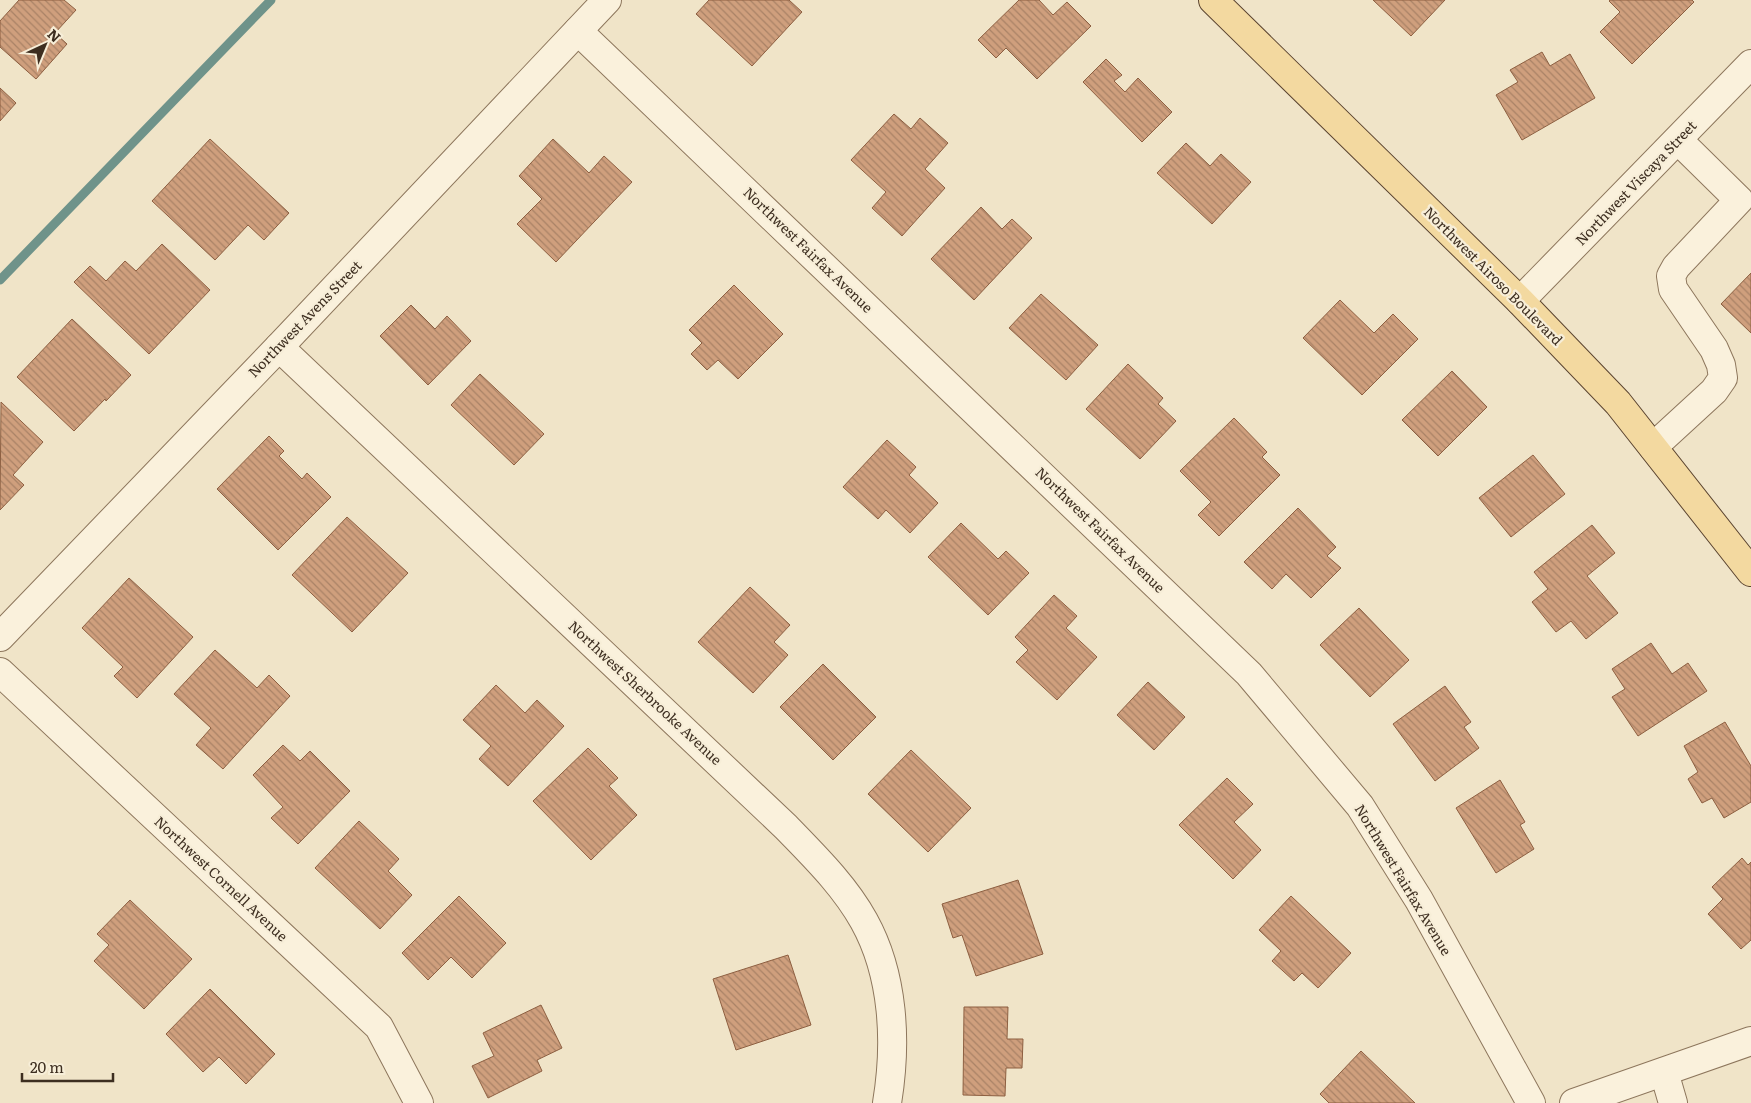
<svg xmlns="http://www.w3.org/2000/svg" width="1751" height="1103" font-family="Literata,serif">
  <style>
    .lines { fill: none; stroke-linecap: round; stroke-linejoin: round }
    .stream { stroke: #6f938a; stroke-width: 9 }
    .building { fill: url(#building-back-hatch); stroke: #8d5f41 }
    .minor-casing { stroke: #8d765c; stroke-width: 30 }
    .major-casing { stroke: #5b4430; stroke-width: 30 }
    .minor { stroke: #faf1dc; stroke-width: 28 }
    .major { stroke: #f3d9a0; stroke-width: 28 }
    .labels { text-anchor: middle; stroke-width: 4.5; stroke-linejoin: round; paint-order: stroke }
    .street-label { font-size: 14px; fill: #3d2e20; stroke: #f7eed8 }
  </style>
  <defs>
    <pattern id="building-back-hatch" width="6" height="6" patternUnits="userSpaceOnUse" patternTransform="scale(1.25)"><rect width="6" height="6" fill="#cf9f7d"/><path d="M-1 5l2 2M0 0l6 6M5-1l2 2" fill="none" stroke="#a98266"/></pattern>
  </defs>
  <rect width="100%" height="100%" fill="#f0e4c8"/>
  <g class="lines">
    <polyline class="stream" points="0,280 271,0"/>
  </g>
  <g class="building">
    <polygon points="19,0 64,0 76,10 55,33 67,44 36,79 0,47 0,21"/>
    <polygon points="709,0 789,0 802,12 752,66 696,14"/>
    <polygon points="1019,0 1039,0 1053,15 1067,2 1091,26 1037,79 1006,48 996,58 978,40"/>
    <polygon points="1373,0 1445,0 1411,36"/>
    <polygon points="1610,0 1692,0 1694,2 1632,64 1600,32 1620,12 1609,1"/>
    <polygon points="1542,52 1550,66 1570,54 1595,98 1522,140 1496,95 1518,82 1510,70"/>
    <polygon points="1106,59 1122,75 1114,81 1125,92 1138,78 1172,112 1142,142 1083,82"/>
    <polygon points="0,88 16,103 0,121"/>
    <polygon points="894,114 911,129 920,118 948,143 925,169 945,188 902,236 872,208 886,192 851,160"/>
    <polygon points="210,139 289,213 264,240 248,225 215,260 152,201"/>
    <polygon points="553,139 589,173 604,156 632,182 556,262 517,224 542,199 519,176"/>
    <polygon points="1186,143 1210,166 1221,154 1251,182 1212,224 1157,173"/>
    <polygon points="981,207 1002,229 1012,219 1032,238 974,300 931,259"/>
    <polygon points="162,244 210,290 149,354 74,282 90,266 106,281 125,261 136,271"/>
    <polygon points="1751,273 1751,333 1721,304"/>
    <polygon points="734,285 783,334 738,379 718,360 707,370 691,354 702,343 689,330"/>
    <polygon points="1041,294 1098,345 1066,380 1009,328"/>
    <polygon points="1340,300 1374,333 1393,314 1418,339 1362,395 1303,338"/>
    <polygon points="411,305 435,329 447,316 471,341 428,385 380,336"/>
    <polygon points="72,319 131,375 106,401 105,399 74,431 17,377"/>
    <polygon points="1128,364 1163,398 1158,404 1176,421 1140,459 1086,409"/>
    <polygon points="1452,371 1487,407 1438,456 1402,420"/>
    <polygon points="480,374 544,434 514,465 451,405"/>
    <polygon points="1,402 43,442 13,475 24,485 0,510"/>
    <polygon points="1234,418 1267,452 1262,457 1280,475 1219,536 1198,515 1211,502 1180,471"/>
    <polygon points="269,436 284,451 279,456 302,479 307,473 331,497 278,550 217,489"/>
    <polygon points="887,440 916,467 909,475 938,503 910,533 886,510 878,519 843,487"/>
    <polygon points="1533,455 1565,494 1511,537 1479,498"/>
    <polygon points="1298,508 1336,547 1327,556 1341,568 1311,598 1286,574 1272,589 1244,562"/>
    <polygon points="347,517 408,573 352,632 292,575"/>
    <polygon points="961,523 998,559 1006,551 1029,573 988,615 928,557"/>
    <polygon points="1592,525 1615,553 1587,576 1618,613 1586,639 1571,621 1556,632 1532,602 1548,589 1534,572"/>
    <polygon points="129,578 193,637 137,698 114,676 123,667 82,628"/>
    <polygon points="750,587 790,625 774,642 788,655 753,693 698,642"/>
    <polygon points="1054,595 1077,616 1066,628 1097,657 1057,700 1016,662 1028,650 1015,637"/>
    <polygon points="1359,608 1409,660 1370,697 1320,645"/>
    <polygon points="1651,643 1672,674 1688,663 1707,691 1638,736 1612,697 1625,689 1612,669"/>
    <polygon points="215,650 257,688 269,675 290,696 223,769 196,745 211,728 174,694"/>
    <polygon points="823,664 876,717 833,760 780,707"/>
    <polygon points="1148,682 1185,717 1154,750 1117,715"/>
    <polygon points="496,685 525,713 537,700 564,726 508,786 479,759 491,746 463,720"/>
    <polygon points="1445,686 1471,722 1464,727 1479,748 1435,781 1393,724"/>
    <polygon points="1725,722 1751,766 1751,802 1724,818 1712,798 1702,803 1688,779 1698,772 1684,746"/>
    <polygon points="283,745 300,761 310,751 350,791 298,844 271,818 283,807 253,775"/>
    <polygon points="588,748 618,778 609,786 637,815 591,860 533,801"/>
    <polygon points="911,750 971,808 928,852 868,794"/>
    <polygon points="1227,778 1253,804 1234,822 1261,850 1233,879 1179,825"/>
    <polygon points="1500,780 1525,822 1520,825 1534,849 1496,873 1456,808"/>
    <polygon points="359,821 399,859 388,871 412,895 380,929 315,868"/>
    <polygon points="1742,858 1748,865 1751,862 1751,940 1741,949 1708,914 1723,899 1712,887"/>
    <polygon points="1018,880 1043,954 976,976 962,935 953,938 942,904"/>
    <polygon points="459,896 506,943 472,978 451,957 428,980 402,953"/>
    <polygon points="1291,896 1351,953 1318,988 1302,973 1294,981 1272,961 1281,951 1259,930"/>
    <polygon points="130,900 192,959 144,1009 94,961 109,945 97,934"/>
    <polygon points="788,955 811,1025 736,1050 713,979"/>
    <polygon points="210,989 275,1054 246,1084 219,1057 203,1072 166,1034"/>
    <polygon points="541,1005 562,1048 537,1060 542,1071 488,1098 472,1066 494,1056 483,1033"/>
    <polygon points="964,1007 1008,1007 1007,1039 1023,1039 1022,1068 1006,1068 1005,1096 963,1095"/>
    <polygon points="1361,1051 1415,1103 1329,1103 1320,1094"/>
  </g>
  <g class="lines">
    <defs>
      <g id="minor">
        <polyline points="578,31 1249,674 1360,806 1419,900 1531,1103"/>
        <polyline points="1520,301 1751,64"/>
        <path d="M 279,347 L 786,827 C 814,856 844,885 864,921 C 894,975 897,1043 887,1103"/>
        <polyline points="1653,447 1714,391 1723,378 1721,365 1714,349 1673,289 1671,276 1676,267 1739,200 1678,140"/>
        <polyline points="0,637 279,347 607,0"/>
        <polyline points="0,672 379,1027 419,1103"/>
        <polyline points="1664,1072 1673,1103"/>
        <polyline points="1574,1103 1751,1041"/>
      </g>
      <polyline id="major" points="1213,0 1520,301 1618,403 1751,572"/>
    </defs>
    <use href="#minor" class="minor-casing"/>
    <use href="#major" class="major-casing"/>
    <use href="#minor" class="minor"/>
    <use href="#major" class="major"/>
  </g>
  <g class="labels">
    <g class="street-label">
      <text transform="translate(1636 183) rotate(-46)" y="5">Northwest Viscaya Street</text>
      <text transform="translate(808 250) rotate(44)" y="5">Northwest Fairfax Avenue</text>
      <text transform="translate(1493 276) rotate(45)" y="5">Northwest Airoso Boulevard</text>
      <text transform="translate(305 319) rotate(-46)" y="5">Northwest Avens Street</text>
      <text transform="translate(1100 530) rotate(44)" y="5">Northwest Fairfax Avenue</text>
      <text transform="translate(645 693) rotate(43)" y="5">Northwest Sherbrooke Avenue</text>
      <text transform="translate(221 879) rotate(43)" y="5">Northwest Cornell Avenue</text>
      <text transform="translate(1403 880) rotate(59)" y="5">Northwest Fairfax Avenue</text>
    </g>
  </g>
  <g transform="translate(45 45) rotate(44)" stroke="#f7eed8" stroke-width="4" paint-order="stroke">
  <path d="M0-4L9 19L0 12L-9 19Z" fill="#3d2e20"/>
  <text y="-8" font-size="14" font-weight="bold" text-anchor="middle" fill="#3d2e20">N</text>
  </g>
  <path d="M22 1073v8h91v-8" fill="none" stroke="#3d2e20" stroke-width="2.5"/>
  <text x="30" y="1073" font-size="15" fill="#3d2e20" stroke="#f7eed8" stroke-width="4" paint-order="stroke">20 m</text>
</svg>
